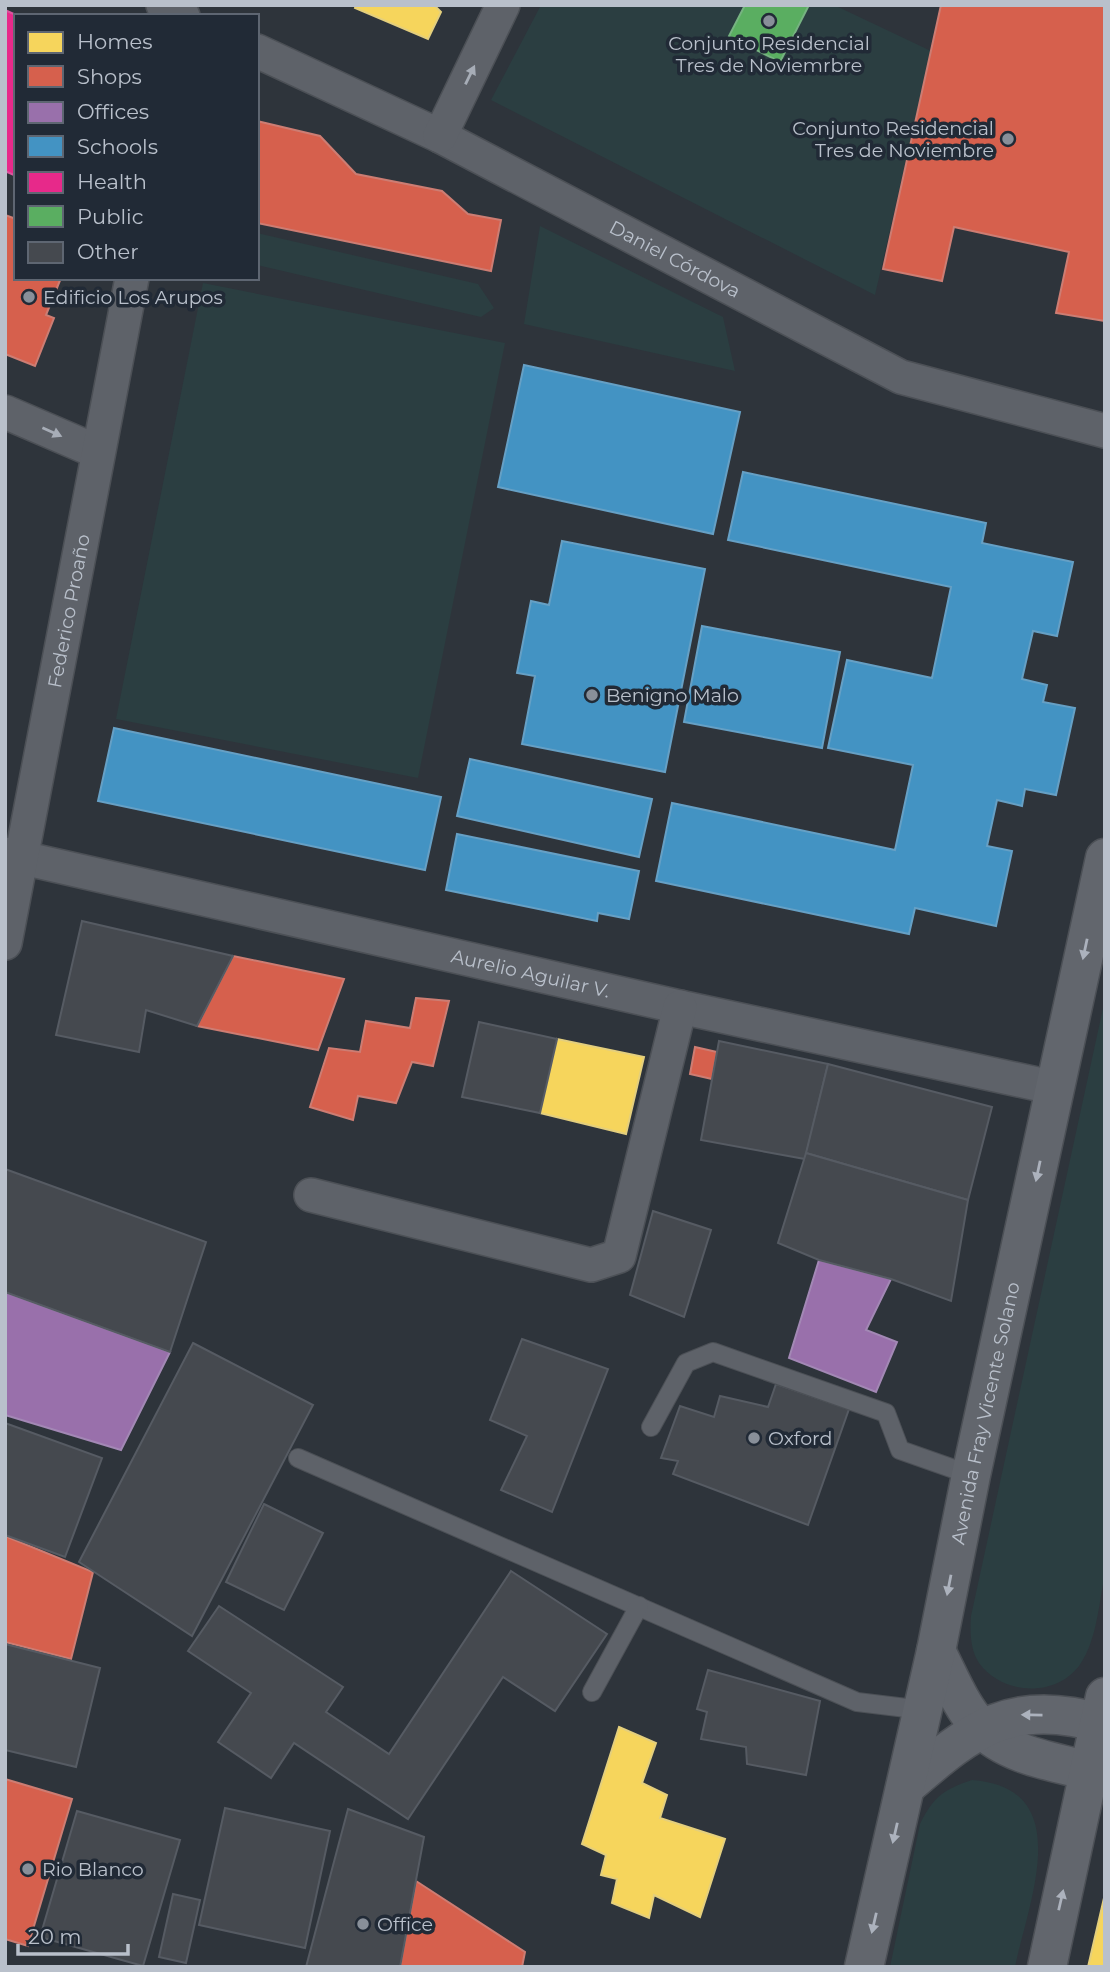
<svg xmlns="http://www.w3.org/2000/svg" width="1110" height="1972" font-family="Montserrat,sans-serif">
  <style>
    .green { fill: #2b3e41 }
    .homes { fill: #f6d55c; stroke: #e4cf7d; stroke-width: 2 }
    .shops { fill: #d6604d; stroke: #cd7d73; stroke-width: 2 }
    .offices { fill: #9970ab; stroke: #a388b5; stroke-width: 2 }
    .schools { fill: #4393c3; stroke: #66a0c5; stroke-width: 2 }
    .health { fill: #e7298a; stroke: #d9569e; stroke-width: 2 }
    .public { fill: #5aae61; stroke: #76b381; stroke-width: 2 }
    .building { fill: #45494f; stroke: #565b63; stroke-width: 2 }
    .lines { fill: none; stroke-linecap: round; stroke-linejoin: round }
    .service-casing { stroke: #4c5056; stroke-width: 20 }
    .minor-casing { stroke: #4c5056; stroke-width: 36 }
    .secondary-casing { stroke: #4c5056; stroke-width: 41 }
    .service { stroke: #5e6269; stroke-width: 18 }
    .minor { stroke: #5e6269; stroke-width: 33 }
    .secondary { stroke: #62666d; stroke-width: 38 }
    .oneway { fill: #a7adb7 }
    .oneway2 { fill: #acb2bd }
    .poi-dot { fill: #888f99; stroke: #212a36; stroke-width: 2.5 }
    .labels { text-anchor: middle; stroke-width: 7; stroke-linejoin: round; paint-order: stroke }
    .poi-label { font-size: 19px; fill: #b9c0cb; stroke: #212a36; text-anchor: start }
    .street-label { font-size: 19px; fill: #b9c0cb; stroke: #212a36 }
  </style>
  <rect width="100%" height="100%" fill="#2e343b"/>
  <g class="green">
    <polygon points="541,5 745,5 729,36 779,62 809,5 834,5 931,51 875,295 491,100"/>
    <polygon points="540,226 723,317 735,371 524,324"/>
    <polygon points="257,233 478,284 494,308 481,317 257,265"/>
    <polygon points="203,283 505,343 418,778 116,719"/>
    <path d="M 1105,999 L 1105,1574 C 1099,1602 1097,1639 1081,1663 C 1058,1698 1003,1696 979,1663 C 970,1649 970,1632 971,1616 Z"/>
    <path d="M 972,1780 C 1077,1788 1029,1900 1015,1967 L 890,1967 L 920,1824 C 934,1796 943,1790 972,1780 Z"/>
  </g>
  <g class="homes">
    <polygon points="356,5 434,5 441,12 428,39 355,8"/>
    <polygon points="557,1039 644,1057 626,1134 540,1113"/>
    <polygon points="619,1727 656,1743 642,1783 667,1795 660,1818 725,1839 700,1917 654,1895 649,1918 612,1903 617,1879 601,1875 606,1855 582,1844"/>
    <polygon points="1104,1898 1105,1967 1088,1967"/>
  </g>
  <g class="shops">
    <polygon points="941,5 1105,5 1105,321 1056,313 1069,252 954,227 942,281 883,269"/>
    <polygon points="257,121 320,136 356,174 442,191 468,214 501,220 491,271 257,223"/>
    <polygon points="5,215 16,219 16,278 61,278 46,315 54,318 35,366 5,354"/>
    <polygon points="233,956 344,979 318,1050 197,1026"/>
    <polygon points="416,998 449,1001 433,1066 412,1062 396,1103 358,1096 353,1120 310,1107 329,1048 360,1052 366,1021 410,1028"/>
    <polygon points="695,1047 717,1052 712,1079 690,1074"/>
    <polygon points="5,1536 93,1572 71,1659 5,1642"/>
    <polygon points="5,1779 72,1799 28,1946 5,1939"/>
    <polygon points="416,1881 525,1952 522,1967 400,1967"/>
  </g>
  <g class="offices">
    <polygon points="819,1260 891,1279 866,1330 897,1342 876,1392 789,1358"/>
    <polygon points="5,1292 170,1352 121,1450 5,1415"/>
  </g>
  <g class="schools">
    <polygon points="524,365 740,412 713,534 498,487"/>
    <polygon points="743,472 986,523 982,543 1073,562 1057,636 1033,631 1022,679 1047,685 1043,702 1075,708 1056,795 1025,789 1022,806 997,800 987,846 1012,851 996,926 915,908 909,934 656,881 672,803 895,850 913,765 828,748 847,660 932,678 951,587 728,540"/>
    <polygon points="562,541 705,569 665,772 522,744 535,676 517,673 531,601 549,605"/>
    <polygon points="702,626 840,652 822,748 684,722"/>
    <polygon points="114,728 441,797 425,870 98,801"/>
    <polygon points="470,759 652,799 639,857 457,816"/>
    <polygon points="457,834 639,871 629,919 598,913 597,921 446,890"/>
  </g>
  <polygon class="health" points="5,10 18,16 16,176 5,171"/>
  <polygon class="public" points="745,5 809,5 780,62 729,36"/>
  <g class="building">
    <polygon points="82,921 233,956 197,1026 146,1010 139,1052 56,1035"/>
    <polygon points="479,1022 557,1039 540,1113 462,1097"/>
    <polygon points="719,1041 828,1064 805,1159 701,1140"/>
    <polygon points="828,1064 992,1107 968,1200 806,1153"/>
    <polygon points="806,1153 968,1200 951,1301 891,1279 819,1260 778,1243"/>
    <polygon points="5,1169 206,1242 170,1352 5,1292"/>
    <polygon points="653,1211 711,1230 684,1317 630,1295"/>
    <polygon points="522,1339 608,1369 552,1512 501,1490 527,1436 490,1420"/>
    <polygon points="193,1343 313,1405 192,1636 79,1562"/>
    <polygon points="776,1384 849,1409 808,1525 673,1474 678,1461 661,1458 680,1406 714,1417 720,1396 768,1407"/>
    <polygon points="5,1423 102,1458 65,1557 5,1535"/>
    <polygon points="264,1504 323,1533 284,1610 226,1582"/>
    <polygon points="511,1571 607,1634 555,1711 503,1677 408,1819 294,1743 271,1778 218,1742 251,1693 188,1651 219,1606 343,1687 326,1712 389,1754"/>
    <polygon points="5,1644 100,1668 76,1767 5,1750"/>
    <polygon points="708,1670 820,1701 806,1775 747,1764 746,1747 701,1739 707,1712 697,1709"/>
    <polygon points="225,1808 330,1831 305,1948 199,1925"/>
    <polygon points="348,1809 424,1837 400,1967 306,1967"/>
    <polygon points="77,1811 180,1840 143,1966 40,1937"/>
    <polygon points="173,1894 200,1900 186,1963 159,1957"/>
  </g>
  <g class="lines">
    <defs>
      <g id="service">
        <polyline points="651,1427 686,1363 713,1352 886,1413 900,1450 971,1475"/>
        <polyline points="298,1458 857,1702 923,1710"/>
        <polyline points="592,1692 639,1606"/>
      </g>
      <g id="minor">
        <polyline points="163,5 183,16"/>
        <path id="s1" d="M 257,51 L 440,136 L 901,377 L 1105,431"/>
        <polyline points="440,136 503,5"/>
        <polyline points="5,412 98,452"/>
        <path id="s2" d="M 5,854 L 680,1007 L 1056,1088"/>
        <path id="s3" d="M 5,943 L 132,278"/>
        <polyline points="311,1195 591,1265 619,1256 680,1007"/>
      </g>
      <g id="secondary">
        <path d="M 936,1651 C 949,1676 960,1705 979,1726 C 1010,1759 1065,1763 1105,1775"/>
        <path d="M 906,1786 C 974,1727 1011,1698 1105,1724"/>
        <path id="s4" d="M 864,1967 L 936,1651 L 971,1475 L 1105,858"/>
        <polyline points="1047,1967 1105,1697"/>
      </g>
    </defs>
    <use href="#service" class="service-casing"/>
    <use href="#minor" class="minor-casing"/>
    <use href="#secondary" class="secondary-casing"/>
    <use href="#service" class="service"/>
    <use href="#minor" class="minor"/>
    <use href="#secondary" class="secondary"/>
  </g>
  <defs><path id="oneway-solid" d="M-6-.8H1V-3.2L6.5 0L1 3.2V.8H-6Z" transform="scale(1.75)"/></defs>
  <g class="oneway">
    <use href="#oneway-solid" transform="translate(470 75) rotate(-64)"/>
    <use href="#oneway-solid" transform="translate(52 432) rotate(24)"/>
  </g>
  <g class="oneway2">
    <use href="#oneway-solid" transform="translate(1085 949) rotate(102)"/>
    <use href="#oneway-solid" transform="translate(1038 1171) rotate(102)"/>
    <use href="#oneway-solid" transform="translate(949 1585) rotate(101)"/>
    <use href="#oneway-solid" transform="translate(1032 1715) rotate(-179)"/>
    <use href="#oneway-solid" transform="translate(895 1833) rotate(103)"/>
    <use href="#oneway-solid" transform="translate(1061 1900) rotate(-77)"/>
    <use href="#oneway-solid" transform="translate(874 1923) rotate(103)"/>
  </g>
  <g class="poi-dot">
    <circle cx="769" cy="21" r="7"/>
    <circle cx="1008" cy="139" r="7"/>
    <circle cx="29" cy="297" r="7"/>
    <circle cx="592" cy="695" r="7"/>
    <circle cx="754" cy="1438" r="7"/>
    <circle cx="28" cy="1869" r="7"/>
    <circle cx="363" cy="1924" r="7"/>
  </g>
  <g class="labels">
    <g class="poi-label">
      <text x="769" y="50" text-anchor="middle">Conjunto Residencial<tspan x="769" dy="22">Tres de Noviemrbre</tspan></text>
      <text x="994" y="135" text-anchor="end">Conjunto Residencial<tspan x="994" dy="22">Tres de Noviembre</tspan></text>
      <text x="43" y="304">Edificio Los Arupos</text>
      <text x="606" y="702">Benigno Malo</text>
      <text x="768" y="1445">Oxford</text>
      <text x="42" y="1876">Rio Blanco</text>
      <text x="377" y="1931">Office</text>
    </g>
    <g class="street-label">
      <text dy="7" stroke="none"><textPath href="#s1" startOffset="467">Daniel Córdova</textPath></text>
      <text dy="7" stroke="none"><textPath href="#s3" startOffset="338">Federico Proaño</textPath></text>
      <text dy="7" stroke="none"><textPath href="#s2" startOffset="539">Aurelio Aguilar V.</textPath></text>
      <text dy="7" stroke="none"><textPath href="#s4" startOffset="567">Avenida Fray Vicente Solano</textPath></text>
    </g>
  </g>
  <rect width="1110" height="1972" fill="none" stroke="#b9c0cb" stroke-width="14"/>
  <rect x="14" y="14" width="245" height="266" fill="#212a36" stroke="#5e6672" stroke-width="2"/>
  <rect x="28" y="32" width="35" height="21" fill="#f6d55c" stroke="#5e6672" stroke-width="2"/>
  <text x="77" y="49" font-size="21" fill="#b9c0cb">Homes</text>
  <rect x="28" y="66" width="35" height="21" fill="#d6604d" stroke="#5e6672" stroke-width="2"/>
  <text x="77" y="84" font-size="21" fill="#b9c0cb">Shops</text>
  <rect x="28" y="102" width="35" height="21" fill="#9970ab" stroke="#5e6672" stroke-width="2"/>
  <text x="77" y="119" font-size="21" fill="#b9c0cb">Offices</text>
  <rect x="28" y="136" width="35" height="21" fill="#4393c3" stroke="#5e6672" stroke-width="2"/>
  <text x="77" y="154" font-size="21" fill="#b9c0cb">Schools</text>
  <rect x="28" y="172" width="35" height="21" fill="#e7298a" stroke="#5e6672" stroke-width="2"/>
  <text x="77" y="189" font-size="21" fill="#b9c0cb">Health</text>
  <rect x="28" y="206" width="35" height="21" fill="#5aae61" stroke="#5e6672" stroke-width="2"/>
  <text x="77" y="224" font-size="21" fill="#b9c0cb">Public</text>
  <rect x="28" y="242" width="35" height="21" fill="#45494f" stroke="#5e6672" stroke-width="2"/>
  <text x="77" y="259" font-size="21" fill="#b9c0cb">Other</text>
  <path d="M18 1944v10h110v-10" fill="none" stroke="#b9c0cb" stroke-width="3.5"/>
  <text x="28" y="1944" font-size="21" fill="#b9c0cb" stroke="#212a36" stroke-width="5" paint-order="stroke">20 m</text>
</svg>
